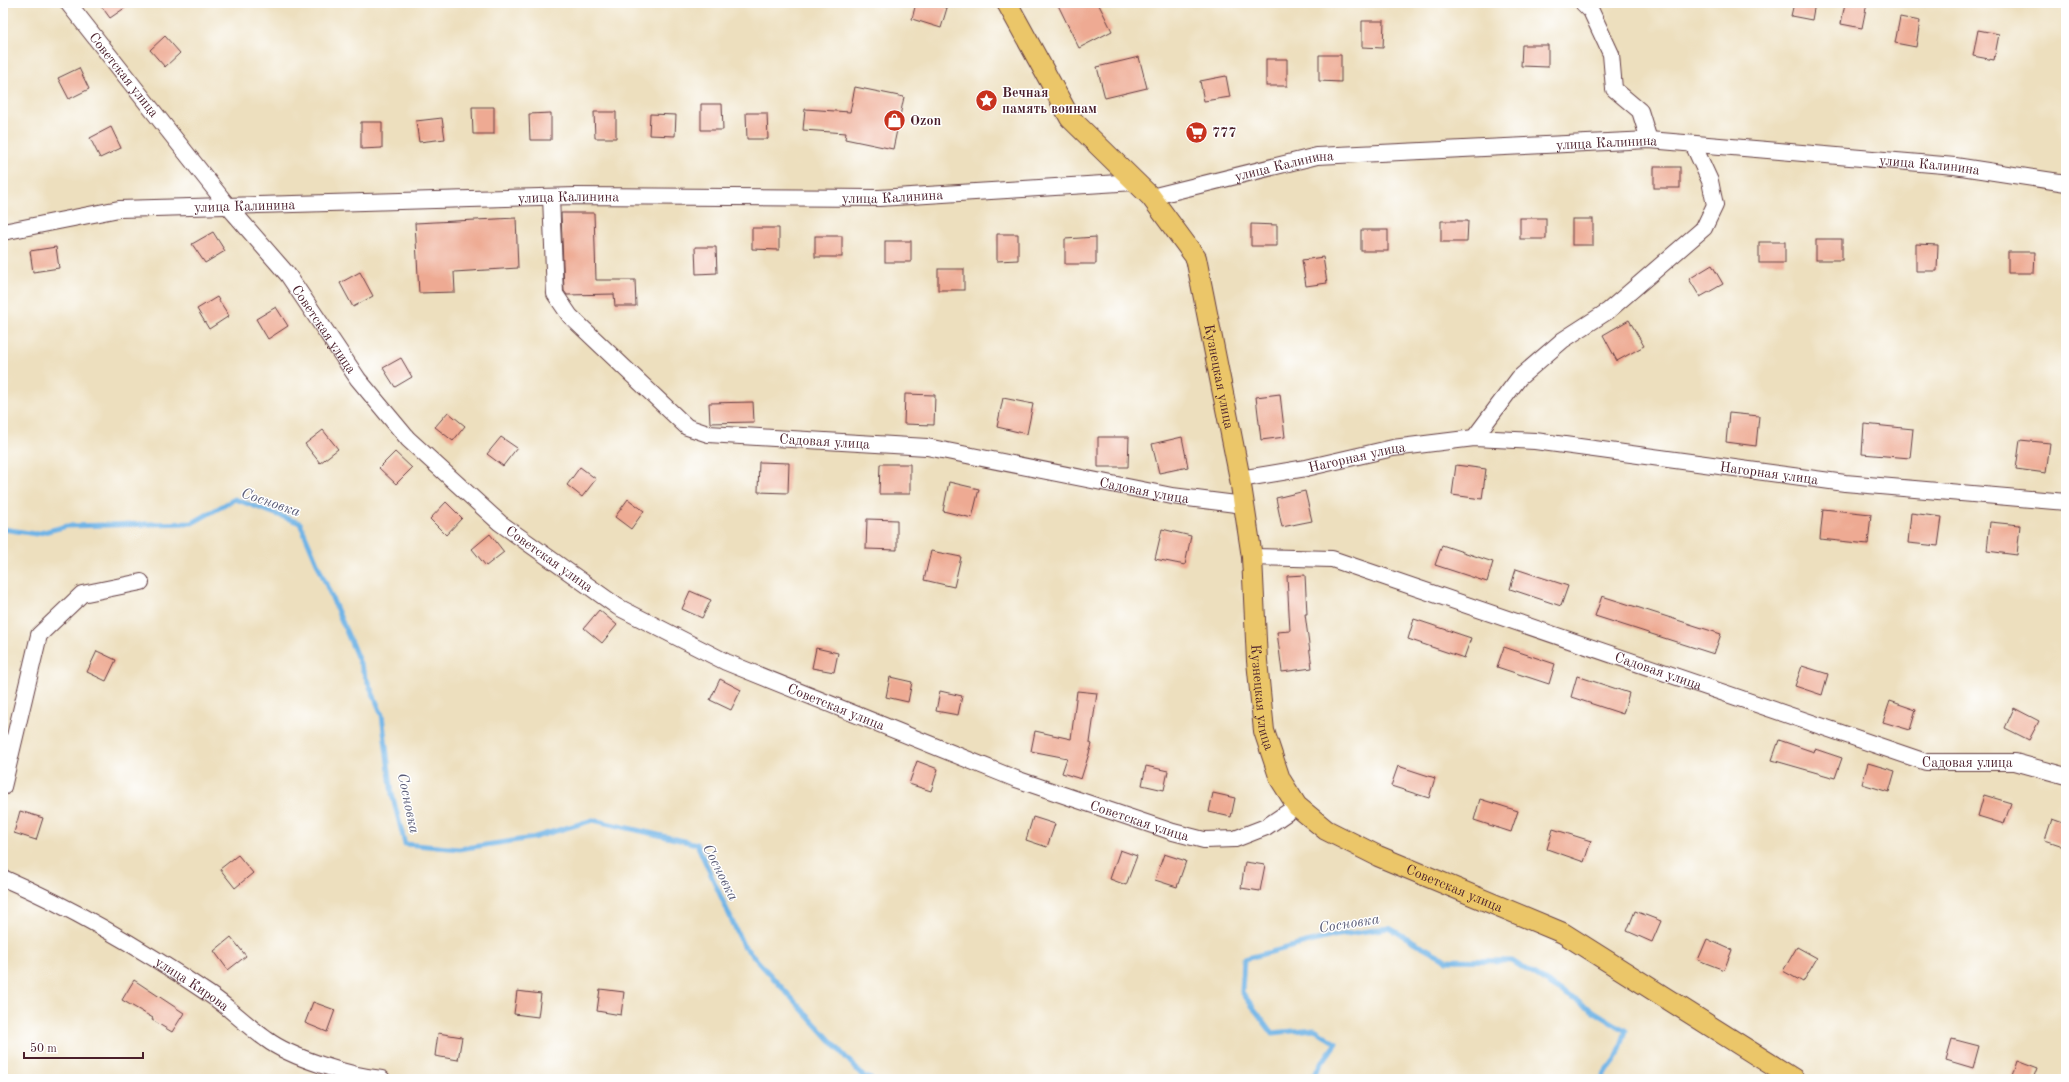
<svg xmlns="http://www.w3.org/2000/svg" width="2069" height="1082" font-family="'Old Standard TT',serif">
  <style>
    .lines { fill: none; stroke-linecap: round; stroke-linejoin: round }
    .stream { stroke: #70b4e6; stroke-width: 5 }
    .building { fill: #eeaa93 }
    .minor-casing { stroke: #623c41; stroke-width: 18 }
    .major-casing { stroke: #623c41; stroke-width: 22 }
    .minor { stroke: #fff; stroke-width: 16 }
    .major { stroke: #ebc669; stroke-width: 20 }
    .labels { text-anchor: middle; stroke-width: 3; stroke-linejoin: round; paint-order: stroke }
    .street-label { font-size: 14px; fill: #4a1f2b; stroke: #fff }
    .poi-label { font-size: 14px; font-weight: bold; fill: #4a1f2b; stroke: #fff; text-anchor: start }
    .water-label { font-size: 15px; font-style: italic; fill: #595b76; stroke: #fff }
  </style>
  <rect width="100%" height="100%" fill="#fff"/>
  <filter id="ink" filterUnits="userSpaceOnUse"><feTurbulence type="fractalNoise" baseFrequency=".025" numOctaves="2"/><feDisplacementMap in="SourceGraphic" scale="8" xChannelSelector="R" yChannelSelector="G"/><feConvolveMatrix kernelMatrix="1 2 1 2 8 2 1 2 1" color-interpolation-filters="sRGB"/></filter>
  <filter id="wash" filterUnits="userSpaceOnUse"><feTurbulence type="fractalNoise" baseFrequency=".012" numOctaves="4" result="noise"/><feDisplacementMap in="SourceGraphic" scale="16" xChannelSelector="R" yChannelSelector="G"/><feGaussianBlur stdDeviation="0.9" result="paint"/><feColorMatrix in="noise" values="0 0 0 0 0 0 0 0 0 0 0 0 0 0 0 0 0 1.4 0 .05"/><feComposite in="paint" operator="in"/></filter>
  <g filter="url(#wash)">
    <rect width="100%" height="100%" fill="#eddfbe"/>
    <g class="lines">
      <g class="stream">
        <polyline points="3,529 36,534 67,526 192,523 235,499 300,523 382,715 392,794 405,844 459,849 532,838 593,820 697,844 743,945 863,1076 871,1079"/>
        <polyline points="1306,1079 1314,1074 1336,1043 1315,1029 1272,1033 1242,992 1244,959 1333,936 1389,928 1447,960 1512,961 1626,1031 1616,1059 1603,1076 1604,1079"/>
      </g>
    </g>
    <g id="blocks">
      <g class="building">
        <polygon points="99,3 132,3 110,18"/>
        <polygon points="916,3 930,3 947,8 941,28 912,19"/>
        <polygon points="1057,3 1098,3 1112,31 1079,48"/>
        <polygon points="1794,3 1815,3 1812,20 1791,16"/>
        <polygon points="1845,3 1867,3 1862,28 1841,24"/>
        <polygon points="1900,17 1920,21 1916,47 1895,43"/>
        <polygon points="1362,21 1384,21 1383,48 1362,47"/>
        <polygon points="1978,30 1999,34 1994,60 1973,56"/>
        <polygon points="165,36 180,53 165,67 150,50"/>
        <polygon points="1522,45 1548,45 1548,67 1521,66"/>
        <polygon points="1319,55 1341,55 1341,82 1319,81"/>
        <polygon points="1139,57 1147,88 1105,98 1097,67"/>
        <rect x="1266" y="59" width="21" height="27"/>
        <polygon points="79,68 89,89 69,99 58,78"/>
        <polygon points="1226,76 1230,97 1204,101 1200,81"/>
        <polygon points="855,87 904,97 893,149 845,139 846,133 803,130 805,109 850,112"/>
        <polygon points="701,104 722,104 723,130 701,130"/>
        <polygon points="472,107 494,107 494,134 473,134"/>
        <polygon points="594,112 616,112 616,138 595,138"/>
        <polygon points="551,113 551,140 530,140 529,114"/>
        <polygon points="746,113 767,113 768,139 747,139"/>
        <polygon points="650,114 676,115 675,136 649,135"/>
        <polygon points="442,118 445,139 419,142 416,121"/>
        <polygon points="361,122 382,122 382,148 361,149"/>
        <polygon points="111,127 121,148 100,158 90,138"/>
        <rect x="1654" y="167" width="26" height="21"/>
        <polygon points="561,213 594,213 596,280 635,280 636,306 615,306 614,294 567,295 564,291"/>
        <polygon points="516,218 518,268 454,272 455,292 419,293 415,223"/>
        <rect x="1520" y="218" width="26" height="21"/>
        <rect x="1572" y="219" width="21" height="26"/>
        <polygon points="1441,221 1468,221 1467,242 1441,242"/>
        <polygon points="1251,224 1277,225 1277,246 1251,246"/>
        <polygon points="752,228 779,228 779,250 752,249"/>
        <rect x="1361" y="230" width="27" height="21"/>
        <polygon points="213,232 225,251 205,263 192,244"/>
        <polygon points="997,234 1018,234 1018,260 997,261"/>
        <rect x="815" y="236" width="27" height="21"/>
        <polygon points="1096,237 1096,264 1065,264 1065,239"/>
        <rect x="1816" y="239" width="26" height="21"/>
        <rect x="885" y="241" width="26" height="21"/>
        <rect x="1759" y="242" width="26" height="21"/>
        <polygon points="1916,244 1938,245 1937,271 1916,271"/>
        <polygon points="56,247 59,268 33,272 30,251"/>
        <polygon points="695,247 716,247 717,273 696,274"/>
        <polygon points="2008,252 2035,252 2034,273 2008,273"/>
        <polygon points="1323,257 1327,283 1306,286 1302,260"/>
        <polygon points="1712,265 1723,284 1700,297 1689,279"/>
        <rect x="938" y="269" width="26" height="21"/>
        <polygon points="360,272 373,296 353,307 340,283"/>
        <polygon points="217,297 229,316 209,329 197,309"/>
        <polygon points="276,307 288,326 268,339 256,319"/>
        <polygon points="1629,320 1644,346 1617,361 1603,335"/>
        <polygon points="401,358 412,377 395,387 383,368"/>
        <polygon points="905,394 935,395 934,425 904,424"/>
        <polygon points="1280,394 1285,437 1261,440 1256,397"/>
        <polygon points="1003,398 1033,404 1027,434 997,427"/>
        <polygon points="753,402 754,422 710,423 709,403"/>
        <polygon points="448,412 465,426 453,441 435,427"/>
        <polygon points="1729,413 1759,416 1756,446 1726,442"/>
        <polygon points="1864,424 1913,429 1910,458 1862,454"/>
        <polygon points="323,430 338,449 320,463 305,444"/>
        <polygon points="501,437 517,448 503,466 487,454"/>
        <polygon points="1098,437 1129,437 1128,467 1098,467"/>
        <polygon points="1182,437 1188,467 1159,473 1152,444"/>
        <polygon points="2020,440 2050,443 2046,473 2016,469"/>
        <polygon points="395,452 412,468 396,484 379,468"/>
        <polygon points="759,462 789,463 788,493 758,492"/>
        <polygon points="880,464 910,464 910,494 879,494"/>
        <polygon points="1456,465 1486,469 1482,499 1452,495"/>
        <polygon points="580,467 596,479 582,497 567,485"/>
        <polygon points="949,482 979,489 972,518 943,511"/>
        <polygon points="1305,491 1312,521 1282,527 1276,498"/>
        <polygon points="628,499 644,511 631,529 615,517"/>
        <polygon points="446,502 462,518 446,535 430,519"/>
        <polygon points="1823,509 1871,514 1868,544 1820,539"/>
        <polygon points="1911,513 1942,517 1938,546 1908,543"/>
        <polygon points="867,519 897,520 897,550 866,549"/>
        <polygon points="1990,522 2020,525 2017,555 1987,551"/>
        <polygon points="1162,529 1191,536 1185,565 1155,559"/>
        <polygon points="490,534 504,552 486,566 472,549"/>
        <polygon points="1442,545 1493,562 1487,582 1435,565"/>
        <polygon points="931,551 961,557 954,587 924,580"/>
        <polygon points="1516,569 1568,586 1561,606 1510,589"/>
        <polygon points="1305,575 1307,614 1305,614 1312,668 1282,672 1277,632 1290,631 1287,576"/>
        <polygon points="690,591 711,600 702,618 682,609"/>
        <polygon points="1602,596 1721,634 1714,654 1595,616"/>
        <polygon points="599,610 617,625 602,643 584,628"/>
        <polygon points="1414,619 1471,638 1464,658 1408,639"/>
        <polygon points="1504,647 1555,664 1549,684 1497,667"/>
        <polygon points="816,648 838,653 834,672 812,668"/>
        <polygon points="97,651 116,660 106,681 87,672"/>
        <polygon points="1802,666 1828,674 1822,695 1795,686"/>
        <polygon points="1577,676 1629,693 1623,714 1571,697"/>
        <polygon points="890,677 912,682 908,702 886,697"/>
        <polygon points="720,679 741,690 731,710 710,700"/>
        <polygon points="940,691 962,696 958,715 936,711"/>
        <polygon points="1077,691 1097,693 1090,743 1092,744 1081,779 1062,773 1067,758 1031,751 1035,731 1071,739"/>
        <polygon points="1890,701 1916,710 1910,730 1883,722"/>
        <polygon points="2014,708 2039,721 2029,740 2005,728"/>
        <polygon points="1779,740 1814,752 1815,749 1842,758 1835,778 1772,760"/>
        <polygon points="917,761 938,769 931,791 909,784"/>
        <polygon points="1868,763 1895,771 1889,792 1862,784"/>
        <polygon points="1146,766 1168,771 1164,790 1142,785"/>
        <polygon points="1398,766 1435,778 1429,798 1391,786"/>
        <polygon points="1213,793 1235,798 1231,817 1209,812"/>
        <polygon points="1984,795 2011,803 2004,824 1978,816"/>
        <polygon points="1480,799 1518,811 1511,832 1474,820"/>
        <polygon points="20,811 43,818 36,840 14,833"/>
        <polygon points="1033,817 1055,824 1047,847 1026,840"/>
        <polygon points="2052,819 2066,824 2066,847 2045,840"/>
        <polygon points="1553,829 1591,841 1584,862 1547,849"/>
        <polygon points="1120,850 1137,856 1126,885 1110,879"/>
        <polygon points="1164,854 1186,861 1177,887 1155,880"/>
        <polygon points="238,855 253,873 235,888 220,869"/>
        <polygon points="1245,862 1265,865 1260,891 1241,888"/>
        <polygon points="1635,911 1661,921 1652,942 1627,931"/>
        <polygon points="231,937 246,956 228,970 214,951"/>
        <polygon points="1707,939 1732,950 1724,970 1698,960"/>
        <polygon points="1797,947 1817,958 1803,982 1783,971"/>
        <polygon points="134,980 184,1013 172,1032 152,1020 153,1018 122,1000"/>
        <polygon points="600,989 624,992 621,1015 597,1011"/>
        <polygon points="517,991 541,994 538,1017 514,1014"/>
        <polygon points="313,1002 335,1010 327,1032 305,1023"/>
        <polygon points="438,1033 462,1037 458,1060 435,1056"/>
        <polygon points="1952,1039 1979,1046 1973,1068 1946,1060"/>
        <polygon points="2017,1060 2038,1068 2034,1079 2011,1079"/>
      </g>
    </g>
  </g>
  <g filter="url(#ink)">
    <use href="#blocks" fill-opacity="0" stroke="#623c41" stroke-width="1"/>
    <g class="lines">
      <defs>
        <g id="minor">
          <path id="s1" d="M 68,3 L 227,205 L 288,275 L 358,379 L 408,439 L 500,523 L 618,607 L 726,662 L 1016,779 L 1173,832 L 1204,840 L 1235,839 L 1266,827 L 1297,806"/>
          <polyline points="1583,3 1591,11 1611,54 1614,89 1640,111 1649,140"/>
          <path id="s2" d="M 551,197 L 555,294 L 570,316 L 687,427 L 708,434 L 927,447 L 1172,496 L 1244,505"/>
          <path id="s3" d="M 1151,197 L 1317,156 L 1649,140 L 1955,166 L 2066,183"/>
          <path id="s4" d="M 3,232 L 119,209 L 576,196 L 879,198 L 1135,182"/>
          <polyline points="1474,438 1519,378 1563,340 1608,311 1704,228 1715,205 1710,181 1693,144"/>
          <path id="s5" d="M 1240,479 L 1306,468 L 1393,448 L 1474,438 L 1535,441 L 1845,483 L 2066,502"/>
          <path id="s6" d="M 1252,557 L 1332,559 L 1926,762 L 2015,762 L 2066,776"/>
          <polyline points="3,787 39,635 82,594 141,582"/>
          <path id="s7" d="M 3,878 C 75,909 144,950 209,994 C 229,1007 246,1025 266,1039 C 291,1058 351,1076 382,1079"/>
        </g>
        <g id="major">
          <path id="s8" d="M 1007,3 L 1070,118 L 1151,197 L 1196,258 L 1240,479 L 1252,557 L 1257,661 L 1264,731 L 1280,779 L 1297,806 L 1326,830 L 1378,856 L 1563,933 L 1794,1079"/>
        </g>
      </defs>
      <use href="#minor" class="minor-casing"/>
      <use href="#major" class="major-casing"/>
      <use href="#minor" class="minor"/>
      <use href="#major" class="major"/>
    </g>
  </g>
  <defs>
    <symbol id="sight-disc" viewBox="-11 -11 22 22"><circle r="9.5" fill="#c8321e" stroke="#fff"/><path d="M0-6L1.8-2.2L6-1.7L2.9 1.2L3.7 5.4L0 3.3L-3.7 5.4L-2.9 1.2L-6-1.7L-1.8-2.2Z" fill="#fff"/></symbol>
    <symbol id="shop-disc" viewBox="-11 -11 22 22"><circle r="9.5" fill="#c8321e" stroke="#fff"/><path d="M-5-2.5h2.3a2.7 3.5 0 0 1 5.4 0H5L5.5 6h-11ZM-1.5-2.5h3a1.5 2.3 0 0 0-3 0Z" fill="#fff"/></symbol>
    <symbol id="supermarket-disc" viewBox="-11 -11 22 22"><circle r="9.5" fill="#c8321e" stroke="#fff"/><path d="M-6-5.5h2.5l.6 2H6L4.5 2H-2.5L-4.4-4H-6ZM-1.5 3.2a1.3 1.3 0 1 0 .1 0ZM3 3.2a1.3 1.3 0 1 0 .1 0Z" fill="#fff"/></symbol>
  </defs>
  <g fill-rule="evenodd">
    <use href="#sight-disc" x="974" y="88" width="25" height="25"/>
    <use href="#shop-disc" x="882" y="108" width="25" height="25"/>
    <use href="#supermarket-disc" x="1184" y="120" width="25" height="25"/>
  </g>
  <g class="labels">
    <g class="street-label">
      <text dy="5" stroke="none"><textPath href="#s1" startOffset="91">Советская улица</textPath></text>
      <text dy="5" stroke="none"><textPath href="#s3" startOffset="461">улица Калинина</textPath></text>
      <text dy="5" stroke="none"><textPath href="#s3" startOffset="785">улица Калинина</textPath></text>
      <text dy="5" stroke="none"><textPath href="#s3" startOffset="137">улица Калинина</textPath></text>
      <text dy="5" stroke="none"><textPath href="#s4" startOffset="892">улица Калинина</textPath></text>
      <text dy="5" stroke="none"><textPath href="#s4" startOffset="568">улица Калинина</textPath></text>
      <text dy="5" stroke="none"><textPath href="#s4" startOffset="244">улица Калинина</textPath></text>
      <text dy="5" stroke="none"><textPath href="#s1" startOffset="415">Советская улица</textPath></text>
      <text dy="5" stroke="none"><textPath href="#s8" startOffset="441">Кузнецкая улица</textPath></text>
      <text dy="5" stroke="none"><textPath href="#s2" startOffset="424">Садовая улица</textPath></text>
      <text dy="5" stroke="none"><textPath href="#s5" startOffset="119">Нагорная улица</textPath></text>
      <text dy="5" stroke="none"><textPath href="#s5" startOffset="535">Нагорная улица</textPath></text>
      <text dy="5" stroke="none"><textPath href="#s2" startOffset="748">Садовая улица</textPath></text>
      <text dy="5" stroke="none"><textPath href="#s1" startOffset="739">Советская улица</textPath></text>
      <text dy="5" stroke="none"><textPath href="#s6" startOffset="425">Садовая улица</textPath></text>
      <text dy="5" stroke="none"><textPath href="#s8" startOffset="765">Кузнецкая улица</textPath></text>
      <text dy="5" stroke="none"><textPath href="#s1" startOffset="1063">Советская улица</textPath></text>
      <text dy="5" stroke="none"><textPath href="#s6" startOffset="749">Садовая улица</textPath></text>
      <text dy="5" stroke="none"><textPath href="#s1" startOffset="1387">Советская улица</textPath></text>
      <text dy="5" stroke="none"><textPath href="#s8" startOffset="1060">Советская улица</textPath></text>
      <text dy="5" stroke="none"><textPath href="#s7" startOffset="217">улица Кирова</textPath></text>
    </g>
    <g class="poi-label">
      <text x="1002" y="97">Вечная<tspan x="1002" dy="16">память воинам</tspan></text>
      <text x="910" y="125">Ozon</text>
      <text x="1212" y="137">777</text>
    </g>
    <g class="water-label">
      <text transform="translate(271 502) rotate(19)" y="5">Сосновка</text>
      <text transform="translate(409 803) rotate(78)" y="5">Сосновка</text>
      <text transform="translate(721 872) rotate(63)" y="5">Сосновка</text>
      <text transform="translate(1349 923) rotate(-9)" y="5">Сосновка</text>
    </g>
  </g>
  <rect width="2069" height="1082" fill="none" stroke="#fff" stroke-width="16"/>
  <path d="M24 1052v6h119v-6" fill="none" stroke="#4a1f2b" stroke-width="2"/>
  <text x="30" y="1052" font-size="12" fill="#4a1f2b" stroke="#ffffff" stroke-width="3" paint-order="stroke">50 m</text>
</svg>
